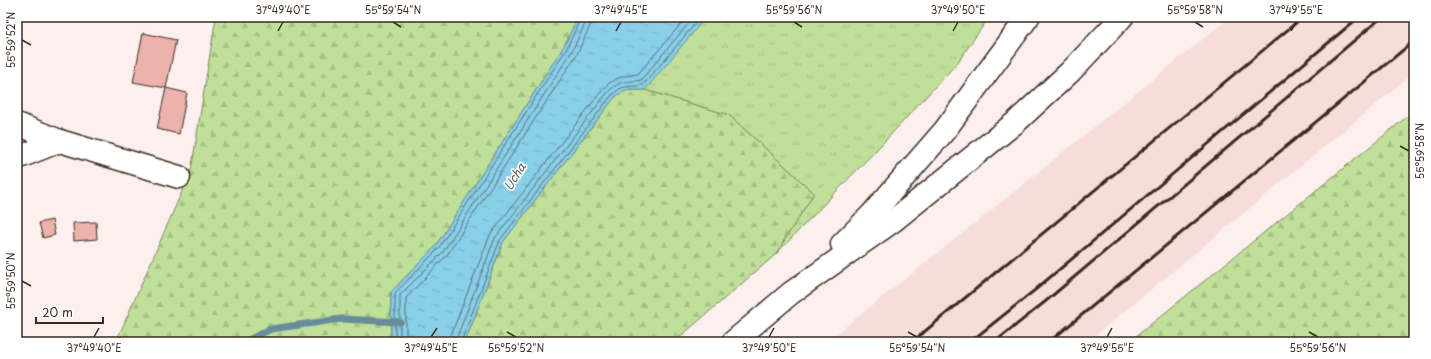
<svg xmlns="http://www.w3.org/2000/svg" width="1431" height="359" font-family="'Playpen Sans',sans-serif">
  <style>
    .built { fill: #f7ddda }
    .grass { fill: url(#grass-tufts); stroke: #7e855c }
    .forest { fill: url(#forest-firs); stroke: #7e855c }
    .water { fill: url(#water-ripples); stroke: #698d98 }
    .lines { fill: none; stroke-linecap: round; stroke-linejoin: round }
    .shore { stroke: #5a6c6f; stroke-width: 1 }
    .stream { stroke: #698d98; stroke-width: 7 }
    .building { fill: #edb2ac; stroke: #3b2a1e }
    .minor-casing { stroke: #3b2a1e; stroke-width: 25 }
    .major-casing { stroke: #3b2a1e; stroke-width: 25 }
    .minor { stroke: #fff; stroke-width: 22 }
    .major { stroke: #fff; stroke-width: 22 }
    .rail { stroke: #3b2a1e; stroke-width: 3 }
    .ticks { fill: none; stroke: #3b2a1e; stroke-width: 1.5 }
    .labels { text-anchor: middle; stroke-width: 3.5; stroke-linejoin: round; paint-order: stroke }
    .water-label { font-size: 12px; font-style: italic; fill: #525c5b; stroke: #fff }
    .neatline { fill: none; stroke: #3b2a1e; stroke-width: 1.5 }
    .ticks-label { font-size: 10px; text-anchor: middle; fill: #3b2a1e }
  </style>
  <defs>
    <pattern id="grass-tufts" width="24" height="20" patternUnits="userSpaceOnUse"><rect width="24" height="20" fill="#c0e099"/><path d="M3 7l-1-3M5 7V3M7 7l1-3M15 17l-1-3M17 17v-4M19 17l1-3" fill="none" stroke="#a6c083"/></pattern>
    <pattern id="forest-firs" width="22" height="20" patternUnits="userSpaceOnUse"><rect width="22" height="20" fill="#c0e099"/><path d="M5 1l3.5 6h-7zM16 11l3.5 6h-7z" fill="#a6c083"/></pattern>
    <pattern id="water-ripples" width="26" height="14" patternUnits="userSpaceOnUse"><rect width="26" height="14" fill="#88cfe9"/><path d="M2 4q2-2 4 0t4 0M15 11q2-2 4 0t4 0" fill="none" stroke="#76b2c7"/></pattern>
  </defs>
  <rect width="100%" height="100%" fill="#fbf0ee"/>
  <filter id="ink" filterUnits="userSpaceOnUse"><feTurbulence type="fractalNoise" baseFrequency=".025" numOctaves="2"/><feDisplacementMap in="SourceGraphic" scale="8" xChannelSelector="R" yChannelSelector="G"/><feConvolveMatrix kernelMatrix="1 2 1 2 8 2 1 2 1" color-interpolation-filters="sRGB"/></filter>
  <g filter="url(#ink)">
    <polygon class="built" points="1230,17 1414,17 1414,73 1087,342 826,342 984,216"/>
    <polygon class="grass" points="626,17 989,17 958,62 883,143 775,255 814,193 729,115 645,90"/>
    <g class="forest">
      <polygon points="216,17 578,17 564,46 435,247 391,292 391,342 116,342 191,171"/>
      <polygon points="629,90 645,90 729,115 814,193 775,255 674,342 465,342 503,242 614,98 621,92"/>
      <polygon points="1414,111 1414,342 1129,342"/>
    </g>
    <path class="water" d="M 578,17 L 706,17 L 645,90 C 631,90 625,89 614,98 L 503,242 L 465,342 L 391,342 L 391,292 L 435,247 L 564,46 Z"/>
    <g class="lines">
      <g class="shore">
        <polyline points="395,342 395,293 438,249 567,48 581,17"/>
        <polyline points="400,342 400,295 443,252 572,51 586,22 587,17"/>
        <polyline points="406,342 406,298 447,255 577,54 591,24 593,17"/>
        <path d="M 450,342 L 451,335 L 490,235 L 603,89 C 615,76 622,77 638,74 L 687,17"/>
        <path d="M 456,342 L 457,337 L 495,238 L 607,93 C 621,79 624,83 641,80 L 694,17"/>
        <path d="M 461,342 L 500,240 L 611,96 C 624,83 628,88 643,85 L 701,17"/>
      </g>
      <polyline class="stream" points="244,342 271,329 341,319 400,322"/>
    </g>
    <g class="building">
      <polygon points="143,33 176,40 166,88 133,82"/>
      <polygon points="166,88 187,93 179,134 157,129"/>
      <polygon points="52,220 55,235 43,238 39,223"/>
      <polygon points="96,222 97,239 74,241 73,223"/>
    </g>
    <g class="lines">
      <defs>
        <g id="minor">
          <polyline points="17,124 60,141 179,177"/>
          <polyline points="17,158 60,141"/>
        </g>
        <g id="major">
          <polyline points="842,244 872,214 945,130 1028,17"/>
          <polyline points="733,342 791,293 893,221 1016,122 1070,72 1122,17"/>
        </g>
      </defs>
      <use href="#minor" class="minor-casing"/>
      <use href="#major" class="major-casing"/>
      <use href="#minor" class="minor"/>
      <use href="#major" class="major"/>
      <g class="rail">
        <polyline points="912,342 1303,17"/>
        <polyline points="970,342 1035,290 1359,17"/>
        <polyline points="995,342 1046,301 1382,17"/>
        <polyline points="1049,342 1414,41"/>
      </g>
    </g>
  </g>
  <path class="ticks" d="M 393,22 L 401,27M 794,22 L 802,27M 1195,22 L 1203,27M 278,31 L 283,22M 616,31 L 621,22M 953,31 L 958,22M 1291,31 L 1296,22M 22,40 L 31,45M 1400,146 L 1409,151M 22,281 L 31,286M 507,332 L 516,337M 908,332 L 917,337M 1309,332 L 1318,337M 94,337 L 99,328M 431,337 L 437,328M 769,337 L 774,328M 1107,337 L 1112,328"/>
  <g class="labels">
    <g class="water-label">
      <text transform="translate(515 177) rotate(-58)" y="4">Ucha</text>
    </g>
  </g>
  <rect width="1431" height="359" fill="none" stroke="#fff" stroke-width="44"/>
  <path d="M36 317v6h67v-6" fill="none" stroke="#3b2a1e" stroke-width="2"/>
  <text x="42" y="317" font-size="12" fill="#3b2a1e" stroke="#ffffff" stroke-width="3" paint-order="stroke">20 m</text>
  <rect x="22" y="22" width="1387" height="315" class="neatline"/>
  <g class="ticks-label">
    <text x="283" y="14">37°49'40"E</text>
    <text x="393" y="14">55°59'54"N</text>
    <text x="621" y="14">37°49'45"E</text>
    <text x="794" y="14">55°59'56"N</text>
    <text x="958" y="14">37°49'50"E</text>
    <text x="1195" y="14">55°59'58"N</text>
    <text x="1296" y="14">37°49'55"E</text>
    <text transform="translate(11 40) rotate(-90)" y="4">55°59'52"N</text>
    <text transform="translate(1420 151) rotate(-90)" y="4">55°59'58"N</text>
    <text transform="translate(11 281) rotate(-90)" y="4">55°59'50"N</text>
    <text x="94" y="352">37°49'40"E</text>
    <text x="431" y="352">37°49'45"E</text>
    <text x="516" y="352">55°59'52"N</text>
    <text x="769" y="352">37°49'50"E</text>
    <text x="917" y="352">55°59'54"N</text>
    <text x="1107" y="352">37°49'55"E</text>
    <text x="1318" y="352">55°59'56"N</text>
  </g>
</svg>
